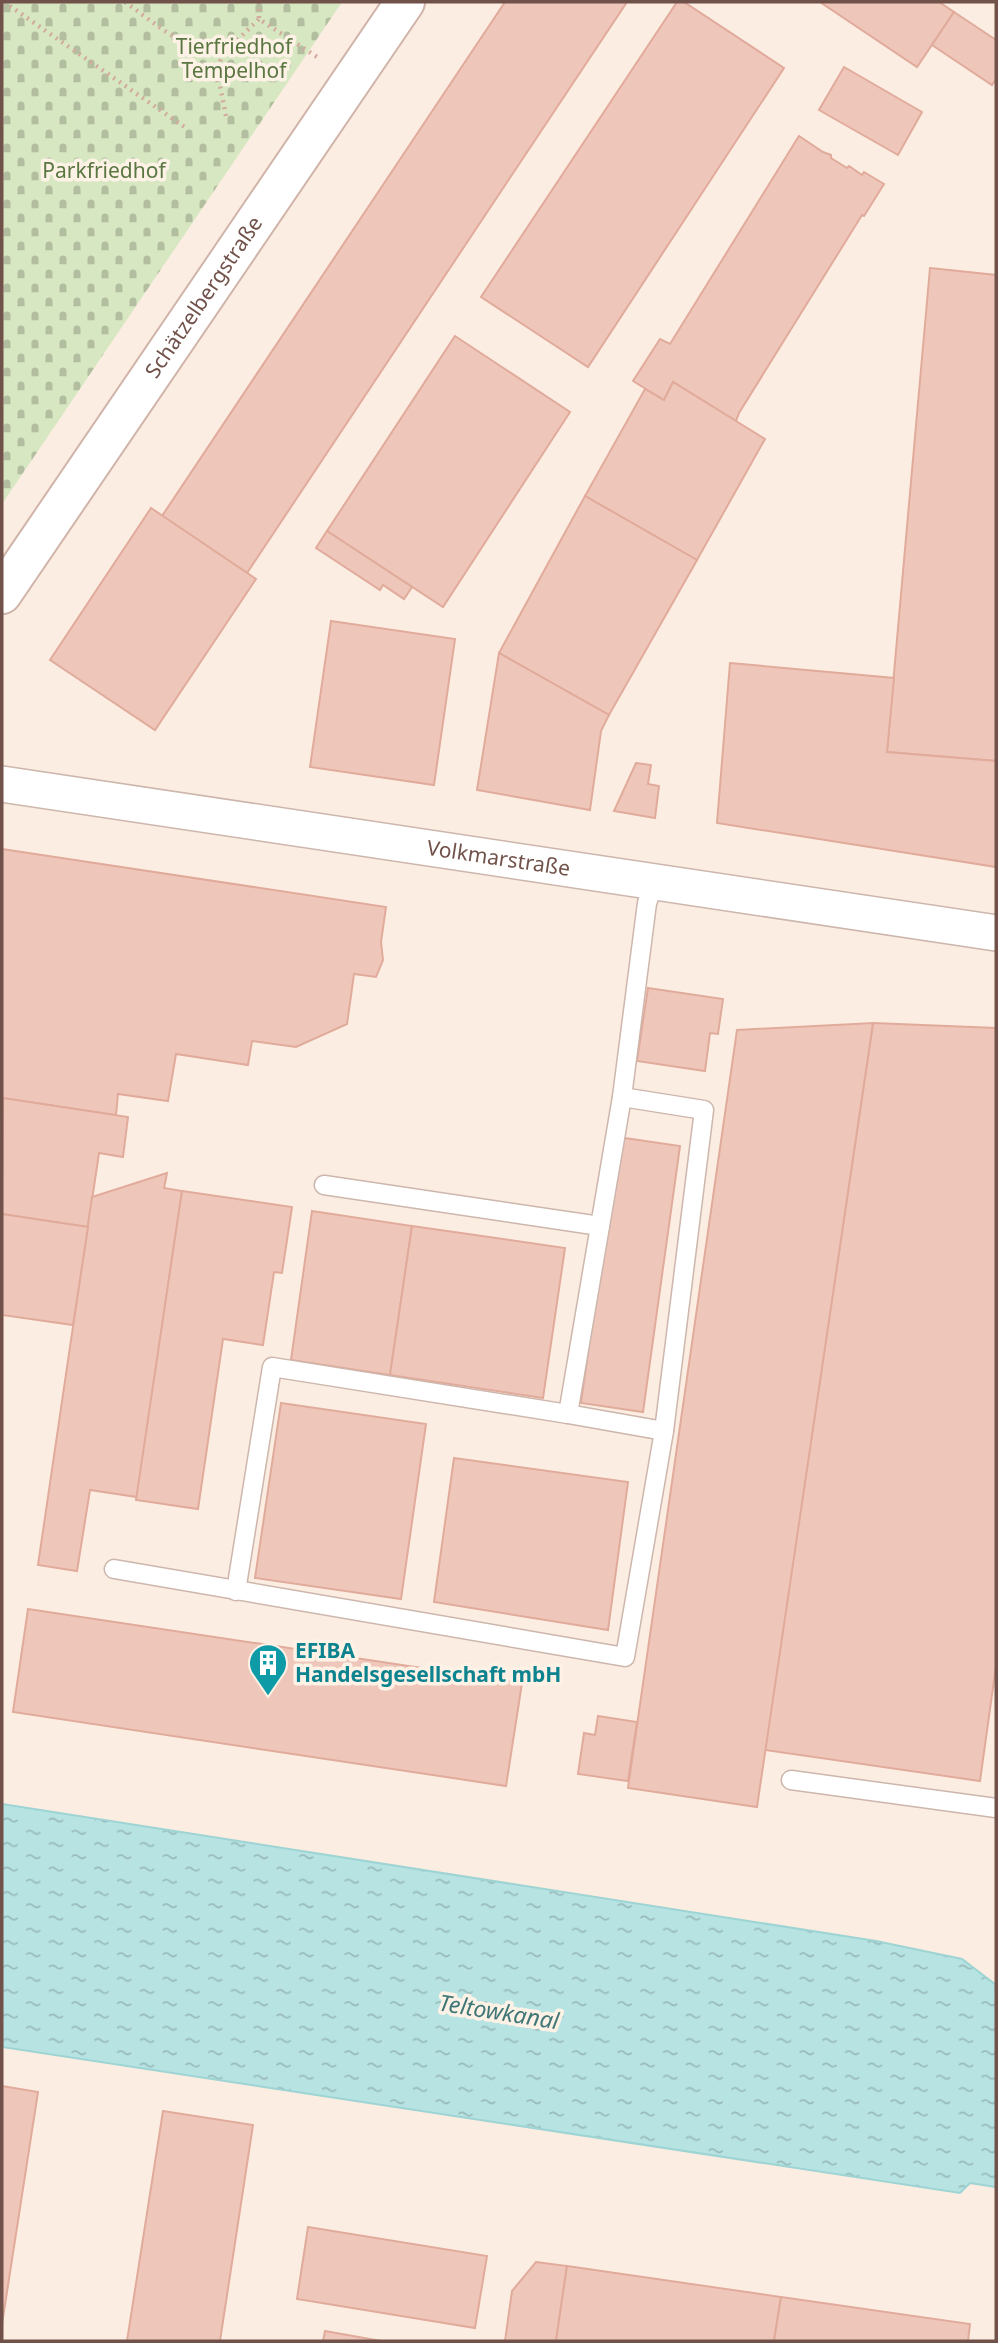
<svg xmlns="http://www.w3.org/2000/svg" width="998" height="2343" font-family="'Noto Sans',sans-serif">
  <style>
    .cemetery { fill: url(#cemetery-stones) }
    .water { fill: url(#water-ripples); stroke: #9ed4d4; stroke-width: 2 }
    .building { fill: #efc7ba; stroke: #e1ab9c; stroke-width: 2 }
    .lines { fill: none; stroke-linecap: round; stroke-linejoin: round }
    .lane-casing { stroke: #cdb6ac; stroke-width: 21 }
    .street-casing { stroke: #cdb6ac; stroke-width: 38 }
    .secondary-casing { stroke: #d0b4a9; stroke-width: 42 }
    .path { stroke: #d3ab9e; stroke-width: 4.5; stroke-dasharray: 2 5; stroke-linecap: butt }
    .lane { stroke: #fff; stroke-width: 18 }
    .street { stroke: #fff; stroke-width: 35 }
    .secondary { stroke: #fff; stroke-width: 38 }
    .labels { text-anchor: middle; stroke-width: 7; stroke-linejoin: round; paint-order: stroke }
    .park-label { font-size: 21px; fill: #5a7742; stroke: #fef2e7 }
    .street-label { font-size: 21px; fill: #71524a; stroke: #fef2e7 }
    .culture-label { font-size: 21px; font-weight: bold; fill: #0d838f; stroke: #fef2e7; text-anchor: start }
    .water-label { font-size: 23px; font-style: italic; fill: #3f7676; stroke: #fef2e7 }
  </style>
  <defs>
    <pattern id="cemetery-stones" width="16" height="16" patternUnits="userSpaceOnUse" patternTransform="scale(1.75)"><rect width="16" height="16" fill="#d6e7c1"/><path d="M2 7V4a2 2 0 0 1 4 0v3zM10 15v-3a2 2 0 0 1 4 0v3z" fill="#b2be9f"/></pattern>
    <pattern id="water-ripples" width="26" height="14" patternUnits="userSpaceOnUse" patternTransform="scale(1.75)"><rect width="26" height="14" fill="#b7e3e3"/><path d="M2 4q2-2 4 0t4 0M15 11q2-2 4 0t4 0" fill="none" stroke="#99bbba"/></pattern>
  </defs>
  <rect width="100%" height="100%" fill="#fbede1"/>
  <polygon class="cemetery" points="2,2 342,2 2,504"/>
  <polygon class="water" points="2,1804 876,1941 962,1959 996,1985 996,2187 970,2183 960,2193 2,2047"/>
  <g class="building">
    <polygon points="505,2 627,2 247,573 162,516"/>
    <polygon points="677,2 684,2 784,68 588,367 481,297"/>
    <polygon points="820,2 939,2 954,12 917,67"/>
    <polygon points="954,12 996,40 996,79 992,85 932,45"/>
    <polygon points="844,67 922,112 898,155 819,110"/>
    <polygon points="799,136 823,152 831,155 831,158 847,168 849,166 862,175 864,172 884,184 864,216 862,215 739,413 736,421 673,382 664,400 633,381 660,339 670,344"/>
    <polygon points="930,268 996,275 996,761 887,752"/>
    <polygon points="455,336 570,412 443,607 327,531"/>
    <polygon points="673,382 765,439 697,560 585,496 645,389 664,400"/>
    <polygon points="585,496 697,560 609,715 499,653"/>
    <polygon points="151,508 256,579 155,730 50,660"/>
    <polygon points="327,531 412,587 404,599 383,585 380,590 316,548"/>
    <polygon points="331,621 455,639 434,785 310,767"/>
    <polygon points="499,653 609,715 601,731 590,810 477,790"/>
    <polygon points="730,663 894,678 887,752 996,761 996,867 717,823"/>
    <polygon points="636,763 651,765 648,784 659,786 655,818 614,811"/>
    <polygon points="2,849 386,907 381,942 383,960 376,977 354,974 347,1024 296,1047 252,1041 248,1065 176,1054 168,1101 118,1094 116,1115 2,1098"/>
    <polygon points="648,988 723,999 718,1034 710,1033 705,1071 637,1061"/>
    <polygon points="873,1023 996,1028 996,1666 980,1781 765,1750"/>
    <polygon points="873,1023 757,1807 628,1788 737,1030"/>
    <polygon points="3,1098 128,1117 123,1157 99,1153 88,1227 2,1214"/>
    <polygon points="618,1137 680,1146 643,1412 581,1403"/>
    <polygon points="167,1173 164,1188 182,1191 137,1497 90,1490 77,1571 38,1565 92,1197"/>
    <polygon points="182,1191 292,1207 282,1273 274,1272 263,1345 223,1339 198,1509 136,1500"/>
    <polygon points="312,1211 412,1226 390,1375 291,1360"/>
    <polygon points="2,1214 88,1227 73,1325 2,1315"/>
    <polygon points="412,1226 565,1248 543,1398 390,1375"/>
    <polygon points="281,1403 426,1424 401,1599 255,1578"/>
    <polygon points="454,1458 628,1482 608,1630 434,1602"/>
    <polygon points="28,1609 522,1683 506,1786 13,1712"/>
    <polygon points="598,1716 637,1722 628,1781 578,1774 584,1733 595,1735"/>
    <polygon points="2,2086 38,2092 2,2324"/>
    <polygon points="163,2111 253,2125 220,2341 127,2341"/>
    <polygon points="308,2227 487,2256 475,2328 297,2299"/>
    <polygon points="536,2262 567,2266 556,2341 505,2341 512,2291"/>
    <polygon points="567,2266 781,2297 774,2341 556,2341"/>
    <polygon points="781,2297 970,2324 968,2341 774,2341"/>
    <polygon points="325,2331 381,2341 323,2341"/>
  </g>
  <g class="lines">
    <defs>
      <g id="lane">
        <polyline points="622,1097 704,1110 664,1431"/>
        <polyline points="324,1185 600,1226"/>
        <polyline points="114,1569 625,1657 664,1431 568,1414 622,1097 647,903 655,882"/>
        <polyline points="236,1591 272,1367 568,1414"/>
        <polyline points="791,1780 996,1808"/>
      </g>
      <g id="street">
        <path id="s1" d="M 2,784 L 996,933"/>
      </g>
      <g id="secondary">
        <path id="s2" d="M 2,594 L 405,2"/>
      </g>
    </defs>
    <use href="#lane" class="lane-casing"/>
    <use href="#street" class="street-casing"/>
    <use href="#secondary" class="secondary-casing"/>
    <g class="path">
      <polyline points="4,2 186,128"/>
      <path d="M 125,2 C 154,22 186,52 222,55"/>
      <polyline points="259,2 259,19 317,57"/>
      <polyline points="226,116 217,71 222,55 259,19"/>
    </g>
    <use href="#lane" class="lane"/>
    <use href="#street" class="street"/>
    <use href="#secondary" class="secondary"/>
  </g>
  <defs>
    <symbol id="building-pin" viewBox="-11 -11 22 30"><path d="M0 17L-7.5 6A9.5 9.5 0 1 1 7.5 6Z" fill="#0f9aa8" stroke="#fef2e7"/><path d="M-4-6H4V6H1V3H-1V6H-4ZM-2.5-4.3h1.7v1.8h-1.7ZM.8-4.3h1.7v1.8H.8ZM-2.5-1h1.7V.8h-1.7ZM.8-1h1.7V.8H.8Z" fill="#fff"/></symbol>
  </defs>
  <g fill-rule="evenodd">
    <use href="#building-pin" x="246" y="1641" width="44" height="60"/>
  </g>
  <g class="labels">
    <g class="park-label">
      <text x="234" y="54">Tierfriedhof<tspan x="234" dy="24">Tempelhof</tspan></text>
      <text x="104" y="178">Parkfriedhof</text>
    </g>
    <g class="street-label">
      <text dy="7" stroke="none"><textPath href="#s2" startOffset="359">Schätzelbergstraße</textPath></text>
      <text dy="7" stroke="none"><textPath href="#s1" startOffset="502">Volkmarstraße</textPath></text>
    </g>
    <g class="culture-label">
      <text x="295" y="1658">EFIBA<tspan x="295" dy="24">Handelsgesellschaft mbH</tspan></text>
    </g>
    <g class="water-label">
      <text transform="translate(499 2012) rotate(9)" y="8">Teltowkanal</text>
    </g>
  </g>
  <rect width="998" height="2343" fill="none" stroke="#71524a" stroke-width="7"/>
</svg>
